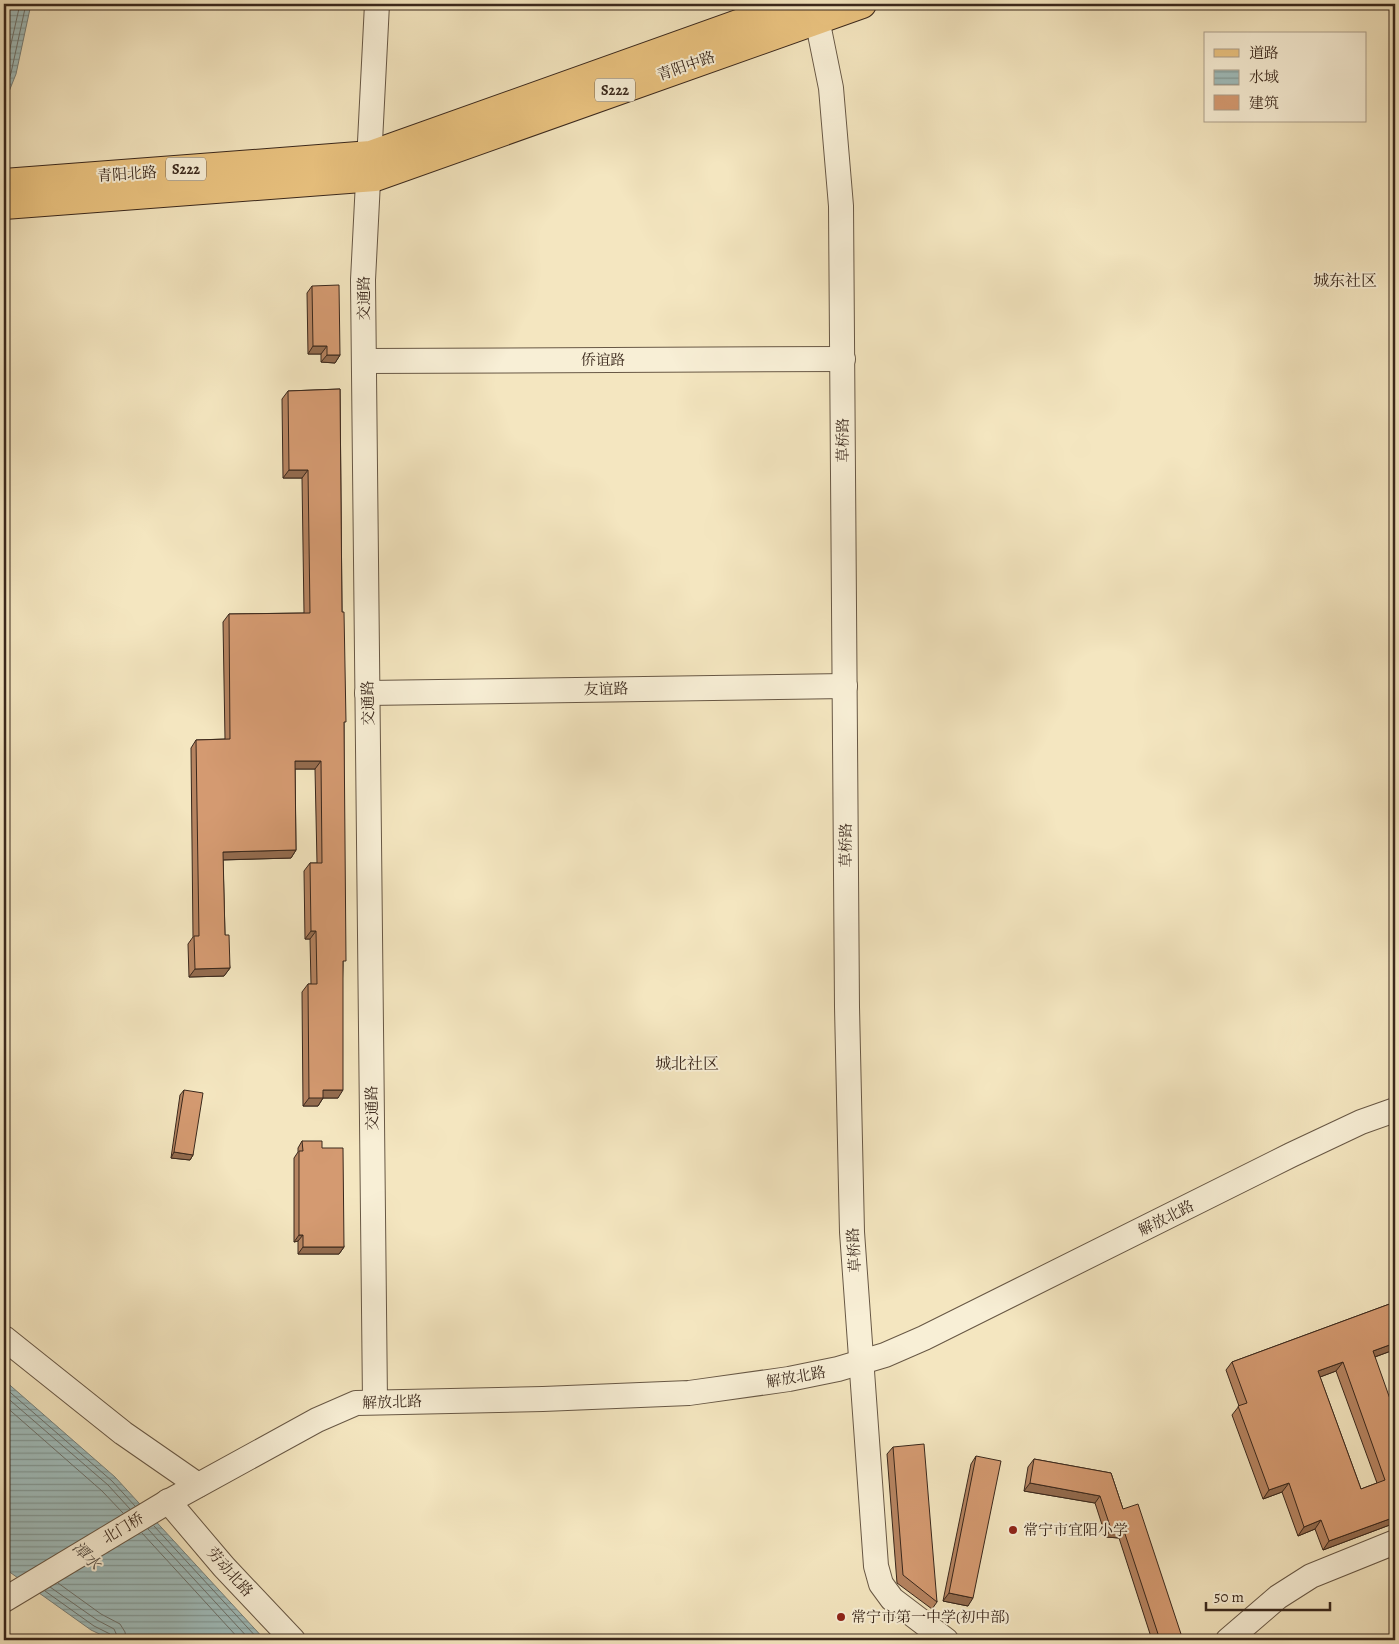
<svg xmlns="http://www.w3.org/2000/svg" width="1399" height="1644" font-family="Alegreya,'Noto Serif SC',serif">
  <style>
    .water { fill: url(#water-rules); stroke: #77817c }
    .lines { fill: none; stroke-linecap: round; stroke-linejoin: round }
    .shore { stroke: #6d726c; stroke-width: 1 }
    .minor-casing { stroke: #685845; stroke-width: 26 }
    .major-casing { stroke: #3a281c; stroke-width: 30 }
    .minor { stroke: #f8efd6; stroke-width: 24 }
    .major { stroke: #eac380; stroke-width: 28 }
    .wall { fill: #b68461; stroke: #3a281c; fill-rule: evenodd }
    .shaded-wall { fill: #946c4f; stroke: #3a281c }
    .building { fill: #d49a71; stroke: #3a281c; fill-rule: evenodd }
    .poi-dot { fill: #8f2418; stroke: #f8efd6; stroke-width: 2 }
    .labels { text-anchor: middle; stroke-width: 4; stroke-linejoin: round; paint-order: stroke }
    .shield { fill: #f8efd6; stroke: #736454; stroke-width: 1 }
    .shield-label { font-size: 14px; font-weight: bold; fill: #3a281c }
    .street-label { font-size: 15px; fill: #3a281c; stroke: #f8efd6 }
    .poi-label { font-size: 15px; fill: #3a281c; stroke: #f8efd6; text-anchor: start }
    .neighbourhood-label { font-size: 16px; fill: #3a281c; stroke: #f8efd6 }
    .water-label { font-size: 16px; font-style: italic; fill: #544d44; stroke: #f8efd6 }
  </style>
  <defs>
    <pattern id="water-rules" width="6" height="5" patternUnits="userSpaceOnUse" patternTransform="scale(1.25)"><rect width="6" height="5" fill="#a0bdbc"/><path d="M0 2.5h6" fill="none" stroke="#839a98"/></pattern>
  </defs>
  <rect width="100%" height="100%" fill="#f4e6c0"/>
  <filter id="stains"><feTurbulence type="fractalNoise" baseFrequency=".004" numOctaves="4"/><feColorMatrix values="0 0 0 0 .2 0 0 0 0 .09 0 0 0 0 .02 0 0 0 .5 -.17"/></filter>
  <radialGradient id="worn" r=".72"><stop offset=".6" stop-color="#630" stop-opacity="0"/><stop offset="1" stop-color="#630" stop-opacity=".3"/></radialGradient>
  <g class="water">
    <polygon points="4,4 31,4 16,74 4,104"/>
    <polygon points="4,1380 115,1477 265,1640 112,1640 91,1630 4,1568"/>
  </g>
  <g class="lines">
    <g class="shore">
      <polyline points="4,75 20,4"/>
      <polyline points="4,94 11,73 26,4"/>
      <polyline points="4,1387 112,1481 135,1506"/>
      <polyline points="4,1395 108,1485 130,1509"/>
      <polyline points="4,1405 102,1491 123,1513"/>
      <polyline points="154,1526 259,1640"/>
      <polyline points="148,1529 250,1640"/>
      <polyline points="142,1533 240,1640"/>
      <polyline points="58,1583 101,1614 120,1624 125,1632 126,1640"/>
      <polyline points="50,1587 97,1620 114,1629 119,1640"/>
      <polyline points="45,1591 94,1626 110,1634 113,1640"/>
    </g>
    <defs>
      <g id="minor">
        <polyline points="817,19 831,88 841,206 847,1007 852,1232 876,1566 881,1584 892,1599 946,1640"/>
        <polyline points="364,361 843,359"/>
        <polyline points="367,693 845,686"/>
        <polyline points="4,1338 123,1433 198,1485"/>
        <polyline points="375,1402 363,280 377,4"/>
        <polyline points="168,1501 224,1567 293,1640"/>
        <polyline points="4,1600 164,1504 317,1420 356,1403 543,1399 689,1393 789,1379 838,1369 885,1355 924,1338 1291,1155 1361,1122 1395,1110"/>
        <polyline points="1228,1640 1278,1597 1311,1576 1395,1542"/>
      </g>
      <g id="major">
        <polyline points="4,183 371,155 794,4"/>
        <polyline points="4,205 375,177 862,4"/>
      </g>
    </defs>
    <use href="#minor" class="minor-casing"/>
    <use href="#major" class="major-casing"/>
    <use href="#minor" class="minor"/>
    <use href="#major" class="major"/>
  </g>
  <g class="wall">
    <polygon points="312,286 340,355 335,363 321,362 321,354 308,354 307,293"/>
    <polygon points="340,389 342,612 344,725 343,965 338,1098 323,1098 318,1106 303,1106 302,992 308,984 311,984 310,939 305,939 304,871 310,863 317,863 315,769 295,769 296,850 291,858 223,860 225,935 230,968 224,976 189,977 188,944 193,937 191,748 196,740 225,739 223,622 229,614 304,613 302,478 283,478 282,399 288,391"/>
    <polygon points="184,1090 193,1155 190,1160 171,1158 180,1095"/>
    <polygon points="302,1141 322,1148 344,1247 339,1254 298,1254 298,1241 294,1242 294,1158 298,1152 298,1148"/>
    <path d="M 1395,1302 L 1395,1362 L 1391,1351 L 1375,1357 L 1395,1523 L 1323,1550 L 1315,1529 L 1298,1536 L 1282,1492 L 1263,1499 L 1232,1415 L 1239,1406 L 1226,1370 L 1232,1362 ZM 1336,1371 L 1377,1483 L 1361,1489 L 1320,1377 Z"/>
    <polygon points="893,1447 937,1602 932,1609 897,1583 887,1454"/>
    <polygon points="976,1456 968,1606 943,1601 971,1464"/>
    <polygon points="1034,1459 1111,1473 1123,1509 1183,1640 1152,1640 1119,1538 1106,1537 1095,1503 1024,1491 1028,1467"/>
  </g>
  <g class="shaded-wall">
    <polygon points="313,346 327,346 321,354 308,354"/>
    <polygon points="327,355 340,355 335,363 321,362"/>
    <polygon points="289,470 308,470 302,478 283,478"/>
    <polygon points="295,761 321,761 315,769 290,769"/>
    <polygon points="296,850 291,858 218,860 223,852"/>
    <polygon points="311,931 316,931 310,939 305,939"/>
    <polygon points="230,968 224,976 189,977 195,969"/>
    <polygon points="323,1090 343,1090 338,1098 323,1098 318,1106 303,1106 309,1098"/>
    <polygon points="174,1152 193,1155 190,1160 171,1158"/>
    <polygon points="299,1235 303,1235 298,1241 294,1242"/>
    <polygon points="303,1247 344,1247 339,1254 298,1254"/>
    <polygon points="1395,1343 1395,1346 1391,1351 1366,1360 1373,1351"/>
    <polygon points="1343,1362 1336,1371 1312,1380 1318,1371"/>
    <polygon points="1030,1483 1100,1496 1095,1503 1024,1491"/>
    <polygon points="1289,1483 1282,1492 1263,1499 1269,1490"/>
    <polygon points="1395,1517 1395,1523 1323,1550 1329,1541"/>
    <polygon points="1321,1520 1315,1529 1298,1536 1304,1527"/>
    <polygon points="1111,1529 1124,1531 1119,1538 1106,1537"/>
    <polygon points="949,1593 973,1598 968,1606 943,1601"/>
  </g>
  <g class="building">
    <polygon points="339,285 340,355 327,355 327,346 313,346 312,286"/>
    <polygon points="340,389 342,612 344,612 346,722 344,722 346,961 343,961 343,1090 323,1090 323,1098 309,1098 308,984 317,984 316,931 311,931 310,863 322,863 321,761 295,761 296,850 223,852 225,935 229,935 230,968 195,969 194,936 199,936 196,740 230,739 229,614 310,613 308,470 289,470 288,391"/>
    <polygon points="184,1090 203,1093 193,1155 174,1152"/>
    <polygon points="302,1141 322,1141 322,1148 343,1148 344,1247 303,1247 303,1235 299,1235 299,1151 303,1151"/>
    <polygon points="4,1279 7,1282 4,1285"/>
    <path d="M 1395,1302 L 1395,1343 L 1373,1351 L 1395,1413 L 1395,1517 L 1329,1541 L 1321,1520 L 1304,1527 L 1289,1483 L 1269,1490 L 1238,1406 L 1247,1403 L 1232,1362 ZM 1343,1362 L 1385,1480 L 1361,1489 L 1318,1371 Z"/>
    <polygon points="924,1444 937,1602 903,1575 893,1447"/>
    <polygon points="976,1456 1001,1461 973,1598 949,1593"/>
    <polygon points="1034,1459 1111,1473 1123,1509 1138,1504 1183,1640 1160,1640 1124,1531 1111,1529 1100,1496 1030,1483"/>
  </g>
  <g class="poi-dot">
    <circle cx="1013" cy="1530" r="5"/>
    <circle cx="841" cy="1617" r="5"/>
  </g>
  <g class="labels">
    <g class="shield">
      <rect x="595" y="78.5" width="40" height="23" rx="4"/>
      <rect x="166" y="157.5" width="40" height="23" rx="4"/>
    </g>
    <g class="shield-label">
      <text x="615" y="95">S222</text>
      <text x="186" y="174">S222</text>
    </g>
    <g class="street-label">
      <text transform="translate(686 66) rotate(-19)" y="5">青阳中路</text>
      <text transform="translate(127 174) rotate(-4)" y="5">青阳北路</text>
      <text transform="translate(364 298) rotate(-90)" y="5">交通路</text>
      <text x="603" y="365">侨谊路</text>
      <text transform="translate(843 440) rotate(-90)" y="5">草桥路</text>
      <text transform="translate(606 689) rotate(-1)" y="5">友谊路</text>
      <text transform="translate(368 703) rotate(-91)" y="5">交通路</text>
      <text transform="translate(846 845) rotate(-90)" y="5">草桥路</text>
      <text transform="translate(372 1108) rotate(-91)" y="5">交通路</text>
      <text transform="translate(1166 1218) rotate(-27)" y="5">解放北路</text>
      <text transform="translate(854 1250) rotate(-93)" y="5">草桥路</text>
      <text transform="translate(796 1377) rotate(-10)" y="5">解放北路</text>
      <text transform="translate(392 1402) rotate(-2)" y="5">解放北路</text>
      <text transform="translate(123 1528) rotate(-31)" y="5">北门桥</text>
      <text transform="translate(230 1572) rotate(48)" y="5">劳动北路</text>
    </g>
    <g class="poi-label">
      <text x="1023" y="1535">常宁市宜阳小学</text>
      <text x="851" y="1622">常宁市第一中学(初中部)</text>
    </g>
    <g class="neighbourhood-label">
      <text x="1345" y="286">城东社区</text>
      <text x="687" y="1069">城北社区</text>
    </g>
    <g class="water-label">
      <text transform="translate(87 1555) rotate(45)" y="6">潭水</text>
    </g>
  </g>
  <rect width="1399" height="1644" fill="none" stroke="#f4e6c0" stroke-width="20"/>
  <rect x="5" y="5" width="1389" height="1634" fill="none" stroke="#3a281c" stroke-width="2.5"/>
  <rect x="10" y="10" width="1379" height="1624" fill="none" stroke="#3a281c"/>
  <rect x="1204" y="32" width="162" height="90" fill="#f8efd6" stroke="#ac9f8c"/>
  <rect x="1214" y="49" width="25" height="8" fill="#eac380" stroke="#ac9f8c"/>
  <text x="1249" y="58" font-size="15" fill="#3a281c">道路</text>
  <rect x="1214" y="70" width="25" height="15" fill="url(#water-rules)" stroke="#ac9f8c"/>
  <text x="1249" y="82" font-size="15" fill="#3a281c">水域</text>
  <rect x="1214" y="95" width="25" height="15" fill="#d49a71" stroke="#ac9f8c"/>
  <text x="1249" y="108" font-size="15" fill="#3a281c">建筑</text>
  <path d="M1206 1602v8h124v-8" fill="none" stroke="#3a281c" stroke-width="2.5"/>
  <text x="1214" y="1602" font-size="15" fill="#3a281c" stroke="#f8efd6" stroke-width="4" paint-order="stroke">50 m</text>
  <rect width="100%" height="100%" filter="url(#stains)"/>
  <rect width="100%" height="100%" fill="url(#worn)"/>
</svg>
